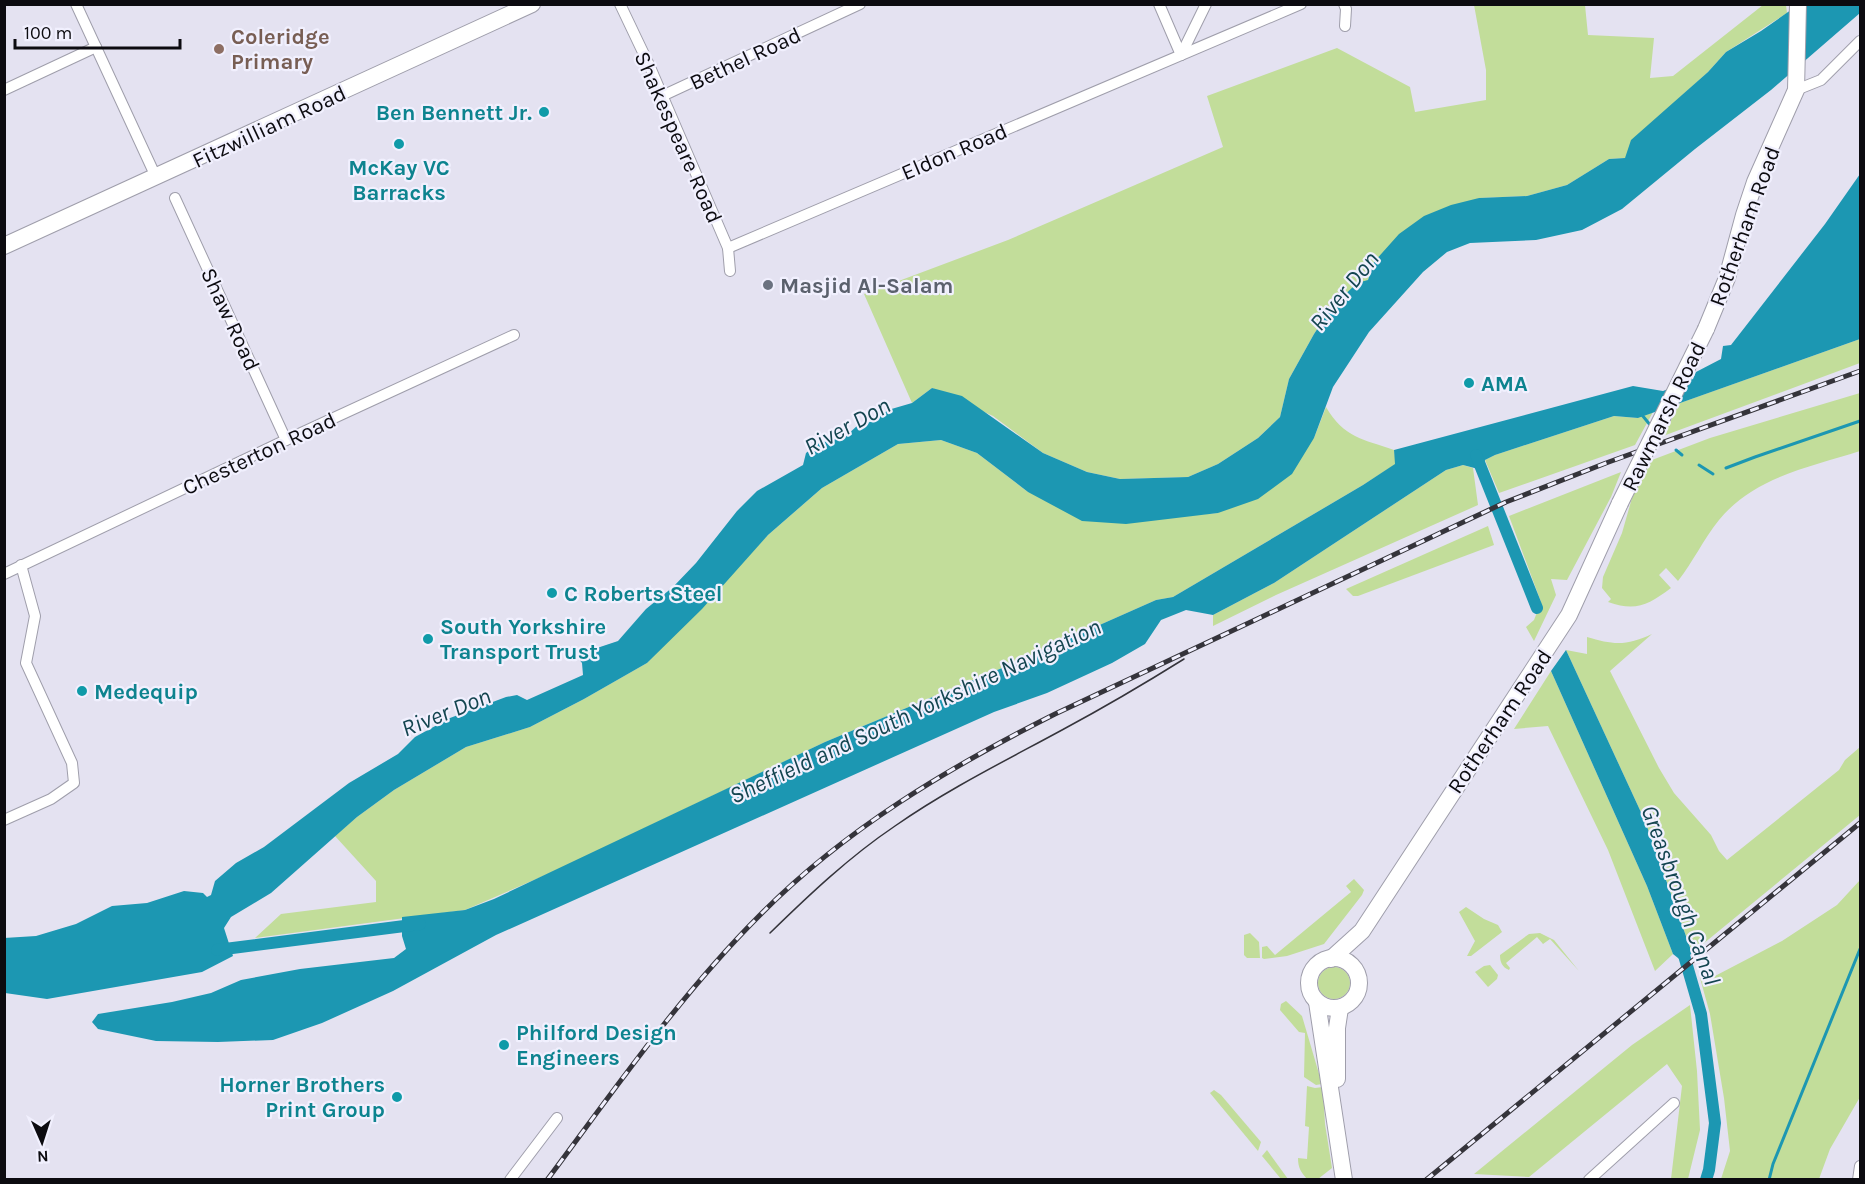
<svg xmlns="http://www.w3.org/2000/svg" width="1865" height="1184" font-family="Karla,sans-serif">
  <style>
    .green { fill: #c2dd9a }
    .water { fill: #1c97b2 }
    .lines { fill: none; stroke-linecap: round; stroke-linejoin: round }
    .stream { stroke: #1c97b2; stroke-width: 3 }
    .canal { stroke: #1c97b2; stroke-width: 12 }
    .minor-casing { stroke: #9f9eab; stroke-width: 12 }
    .primary-casing { stroke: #9f9eab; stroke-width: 18 }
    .minor { stroke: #fff; stroke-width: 10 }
    .primary { stroke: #fff; stroke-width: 16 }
    .tram { stroke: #35343b; stroke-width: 1.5 }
    .rail-casing { stroke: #35343b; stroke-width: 5 }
    .rail { stroke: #f1f0fe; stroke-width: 3; stroke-dasharray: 9; stroke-linecap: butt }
    .primary-bridge-casing { stroke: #9f9eab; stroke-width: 18; stroke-linecap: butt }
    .primary-bridge { stroke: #fff; stroke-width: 16 }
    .education-dot { fill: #8d6e63; stroke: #f1f0fe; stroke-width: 2 }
    .culture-dot { fill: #0f9aa8; stroke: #f1f0fe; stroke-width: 2 }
    .worship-dot { fill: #6b7280; stroke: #f1f0fe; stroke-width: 2 }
    .labels { text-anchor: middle; stroke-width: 4.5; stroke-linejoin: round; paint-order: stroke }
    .education-label { font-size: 22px; font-weight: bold; fill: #785e54; stroke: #f1f0fe; text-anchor: start }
    .street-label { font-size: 22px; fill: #0c0b10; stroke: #f1f0fe }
    .culture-label { font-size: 22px; font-weight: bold; fill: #0d838f; stroke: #f1f0fe; text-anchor: start }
    .worship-label { font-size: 22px; font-weight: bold; fill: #5b616d; stroke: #f1f0fe; text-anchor: start }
    .water-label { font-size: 24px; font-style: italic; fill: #144550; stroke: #f1f0fe }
  </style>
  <rect width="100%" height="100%" fill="#e4e2f1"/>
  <g class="green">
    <polygon points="1474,5 1585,5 1588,35 1654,38 1650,78 1673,76 1763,5 1786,5 1787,13 1726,52 1708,72 1677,100 1625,158 1609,159 1567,185 1527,196 1479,198 1374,262 1368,280 1331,308 1314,334 1289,379 1280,417 1258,438 1218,464 1188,477 1120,479 1087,472 1043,453 993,416 932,388 912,403 864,294 1008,240 1223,147 1207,96 1337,48 1410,87 1415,112 1486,100 1486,70"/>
    <polygon points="1860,339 1860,363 1663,436 1680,403"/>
    <path d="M 1860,393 L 1860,451 C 1810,467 1754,477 1719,520 C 1703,540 1693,562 1678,581 L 1666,568 L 1659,575 L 1671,588 C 1648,605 1636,612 1608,602 L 1611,599 L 1602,588 L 1603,577 L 1622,533 L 1632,498 L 1652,460 L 1710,438 Z"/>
    <path d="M 1326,407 C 1344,438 1363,439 1394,450 L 1396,464 L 1363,485 L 1173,597 L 1156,600 L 1014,663 L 825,742 L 557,870 L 465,910 L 255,938 L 281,914 L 376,902 L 376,881 L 335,836 L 357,817 L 394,790 L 466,747 L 530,727 L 584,699 L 647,663 L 768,535 L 822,488 L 898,444 L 941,440 L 977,453 L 1028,492 L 1172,517 L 1218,513 L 1314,438 Z"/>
    <polygon points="1653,412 1635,445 1499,493 1485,460 1495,455 1614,416 1638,418"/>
    <polygon points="1463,465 1473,468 1478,505 1276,595 1213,626 1213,615 1274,583 1446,470"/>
    <polygon points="1621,472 1611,497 1567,580 1551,579 1556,595 1534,641 1526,627 1534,620 1541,602 1509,516"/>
    <polygon points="1488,526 1494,545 1358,596 1353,596 1346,589"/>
    <path d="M 1652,634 L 1610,671 L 1659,768 L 1674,793 L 1711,835 L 1719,851 L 1727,860 L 1839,770 L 1845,760 L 1860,747 L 1860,815 L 1692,953 L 1645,821 L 1566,650 L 1587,654 L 1587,637 C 1613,645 1627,646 1652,634 Z"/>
    <polygon points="1551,671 1647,886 1673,954 1655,971 1608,850 1548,726 1514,729"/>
    <polygon points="1354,879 1364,890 1362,895 1324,944 1287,956 1264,959 1262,958 1262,947 1267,946 1275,955 1351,892 1346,886"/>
    <polygon points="1860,880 1860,1097 1830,1149 1819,1179 1721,1179 1730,1151 1724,1098 1710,1014 1700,978 1712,968 1715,976 1782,941 1837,905"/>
    <polygon points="1466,907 1484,919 1498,925 1502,932 1471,956 1467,956 1475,941 1459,912"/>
    <polygon points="1250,933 1259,942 1260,958 1247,958 1244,955 1244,935"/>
    <path d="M 1540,933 L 1554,940 L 1579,971 L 1550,939 L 1543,944 L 1537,937 L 1506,963 L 1510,968 L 1509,970 C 1502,967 1500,962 1500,955 L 1529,934 Z"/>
    <polygon points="1490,965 1498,975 1497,979 1488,987 1475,972 1484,966"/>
    <circle cx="1334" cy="983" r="16"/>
    <polygon points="1286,1001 1302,1016 1322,1084 1316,1085 1304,1077 1305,1033 1299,1032 1280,1010 1281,1004"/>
    <polygon points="1690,1005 1697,1071 1700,1130 1688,1179 1671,1179 1682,1086 1667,1064 1529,1177 1474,1174 1632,1045"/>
    <path d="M 1307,1086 L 1315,1088 L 1323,1087 L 1325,1124 L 1332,1168 L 1318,1179 L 1307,1179 C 1301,1172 1298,1168 1298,1158 L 1307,1159 L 1309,1127 L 1305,1126 Z"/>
    <polygon points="1214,1090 1221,1095 1261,1142 1258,1151 1210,1093"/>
    <polygon points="1267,1150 1288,1179 1281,1179 1262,1156"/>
  </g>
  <g class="water">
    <polygon points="1798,5 1860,5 1860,13 1771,90 1695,149 1622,209 1582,230 1536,240 1470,243 1447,252 1423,272 1369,332 1333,387 1314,438 1292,474 1258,499 1218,513 1126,524 1082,521 1028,492 977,453 941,440 898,444 822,488 768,535 702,609 647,663 584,699 530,727 466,747 394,790 357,817 271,893 231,917 224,928 233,956 202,972 47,999 5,993 4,938 36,936 76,924 112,906 147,903 184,891 203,893 207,897 211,895 215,881 236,863 264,847 349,783 398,754 415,737 450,718 506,697 517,695 527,700 583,675 582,663 576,655 618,641 646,609 673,587 696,563 737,511 757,491 803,465 806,453 819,443 845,437 858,425 874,421 888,410 912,403 932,388 962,396 1043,453 1087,472 1120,479 1188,477 1218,464 1258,438 1280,417 1289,379 1314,334 1331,308 1357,283 1368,280 1374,262 1399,234 1424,216 1451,205 1479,198 1527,196 1567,185 1609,159 1625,158 1631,140 1708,72 1726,52 1761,31"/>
    <polygon points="1860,174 1860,339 1638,418 1614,416 1495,455 1485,460 1482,470 1463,465 1446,470 1274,583 1213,615 1186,610 1161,620 1145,644 1112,663 1047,693 994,712 496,935 393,991 322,1023 273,1040 218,1042 156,1041 98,1029 92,1022 98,1014 172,1002 211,993 241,980 300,969 394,958 406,949 402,936 402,917 465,910 494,899 825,742 1014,663 1156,600 1173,597 1363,485 1395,464 1394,450 1633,386 1663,391 1693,379 1696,372 1721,359 1723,346 1731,345 1825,224"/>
    <polygon points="1566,650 1645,821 1692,953 1683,962 1673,954 1647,886 1551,671"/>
  </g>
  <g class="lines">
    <g class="stream">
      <polyline points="1642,415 1651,426"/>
      <polyline points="1676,450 1682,455"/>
      <polyline points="1699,465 1713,474"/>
      <polyline points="1726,468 1755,457 1860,421"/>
      <polyline points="1769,1180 1773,1164 1860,949"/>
    </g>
    <g class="canal">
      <polyline points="1476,455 1537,608"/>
      <polyline points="1681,945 1701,1014 1715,1123 1709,1170 1706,1180"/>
      <polyline points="217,950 420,924"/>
    </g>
    <defs>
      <g id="minor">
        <polyline points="76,4 156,177"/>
        <polyline points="620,4 650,67 728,248 730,271"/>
        <polyline points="1159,4 1181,55"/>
        <polyline points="1344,4 1346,9 1345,26"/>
        <polyline points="1181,55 1206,4"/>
        <polyline points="4,90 96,47"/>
        <polyline points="1796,90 1821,80 1860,41"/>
        <polyline points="662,96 860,4"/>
        <polyline points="175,198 286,440"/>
        <polyline points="728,248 1301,4"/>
        <polyline points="4,574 286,440 514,335"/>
        <polyline points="4,820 51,799 74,783 72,763 26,663 35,616 21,565"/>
        <polyline points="510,1180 557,1118"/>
        <polyline points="1589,1180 1674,1103"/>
        <polyline points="1858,1180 1860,1166"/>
      </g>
      <g id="primary">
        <polyline points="4,246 532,4"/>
        <polyline points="1706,329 1727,278 1744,215 1755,182 1796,90 1798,4"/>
        <circle cx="1334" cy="983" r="25"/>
        <polyline points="1331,959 1362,931 1569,615 1620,503"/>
        <polyline points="1317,1002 1344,1180"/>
        <polyline points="1337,1079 1337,1028 1340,1008"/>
      </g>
    </defs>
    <use href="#minor" class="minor-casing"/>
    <use href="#primary" class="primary-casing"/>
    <use href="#minor" class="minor"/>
    <use href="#primary" class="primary"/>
    <path class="tram" d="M 770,933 C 809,895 849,857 895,826 C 948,789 1005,761 1062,730 C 1103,708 1144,684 1184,659"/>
    <defs>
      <g id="rail">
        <path d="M 547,1180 C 615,1089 680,995 760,915 C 845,829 948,768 1055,714 L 1506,502 L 1606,463 L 1860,371"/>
        <polyline points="1426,1180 1860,823"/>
      </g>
    </defs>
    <use href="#rail" class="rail-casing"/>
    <use href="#rail" class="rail"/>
    <defs>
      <polyline id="primary-bridge" points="1620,503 1706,329"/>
    </defs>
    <use href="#primary-bridge" class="primary-bridge-casing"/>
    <use href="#primary-bridge" class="primary-bridge"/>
  </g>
  <circle class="education-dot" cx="219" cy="49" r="6"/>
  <g class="culture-dot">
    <circle cx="544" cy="112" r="6"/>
    <circle cx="399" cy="144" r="6"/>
    <circle cx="1469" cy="383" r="6"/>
    <circle cx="552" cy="593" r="6"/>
    <circle cx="428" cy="639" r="6"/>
    <circle cx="82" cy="691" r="6"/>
    <circle cx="504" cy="1045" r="6"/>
    <circle cx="397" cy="1097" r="6"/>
  </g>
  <circle class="worship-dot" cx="768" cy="285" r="6"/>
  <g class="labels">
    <g class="education-label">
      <text x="231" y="44">Coleridge<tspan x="231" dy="25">Primary</tspan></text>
    </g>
    <g class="street-label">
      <text transform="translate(745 58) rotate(-25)" y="8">Bethel Road</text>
      <text transform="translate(269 126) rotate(-25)" y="8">Fitzwilliam Road</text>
      <text transform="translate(679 137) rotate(66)" y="8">Shakespeare Road</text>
      <text transform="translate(954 151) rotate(-23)" y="8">Eldon Road</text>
      <text transform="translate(1744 226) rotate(-70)" y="8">Rotherham Road</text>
      <text transform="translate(231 319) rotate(65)" y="8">Shaw Road</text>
      <text transform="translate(1663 416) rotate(-64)" y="8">Rawmarsh Road</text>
      <text transform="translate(259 453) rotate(-25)" y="8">Chesterton Road</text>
      <text transform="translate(1499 721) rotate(-56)" y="8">Rotherham Road</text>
    </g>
    <g class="culture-label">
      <text x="532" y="120" text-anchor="end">Ben Bennett Jr.</text>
      <text x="399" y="175" text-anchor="middle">McKay VC<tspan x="399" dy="25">Barracks</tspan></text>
      <text x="1481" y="391">AMA</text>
      <text x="564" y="601">C Roberts Steel</text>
      <text x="440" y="634">South Yorkshire<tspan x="440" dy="25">Transport Trust</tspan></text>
      <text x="94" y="699">Medequip</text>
      <text x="516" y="1040">Philford Design<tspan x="516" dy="25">Engineers</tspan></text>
      <text x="385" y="1092" text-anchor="end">Horner Brothers<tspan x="385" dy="25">Print Group</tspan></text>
    </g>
    <g class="worship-label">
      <text x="780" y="293">Masjid Al-Salam</text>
    </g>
    <g class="water-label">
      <text transform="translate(1344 291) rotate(-51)" y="8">River Don</text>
      <text transform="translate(847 426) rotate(-29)" y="8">River Don</text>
      <text transform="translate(915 711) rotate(-25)" y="8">Sheffield and South Yorkshire Navigation</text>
      <text transform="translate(446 712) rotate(-22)" y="8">River Don</text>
      <text transform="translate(1681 895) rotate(70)" y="8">Greasbrough Canal</text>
    </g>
  </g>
  <rect width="1865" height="1184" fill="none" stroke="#0c0b10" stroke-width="12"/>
  <g transform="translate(42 1142) rotate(177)" stroke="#f1f0fe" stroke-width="4.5" paint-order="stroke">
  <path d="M0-4.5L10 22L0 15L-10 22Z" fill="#0c0b10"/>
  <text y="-9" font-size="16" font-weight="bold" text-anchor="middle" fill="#0c0b10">N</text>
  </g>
  <path d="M15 39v9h165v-9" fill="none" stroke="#0c0b10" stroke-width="3"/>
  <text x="24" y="39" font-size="18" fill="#0c0b10" stroke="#f1f0fe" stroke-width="4.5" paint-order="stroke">100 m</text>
</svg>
